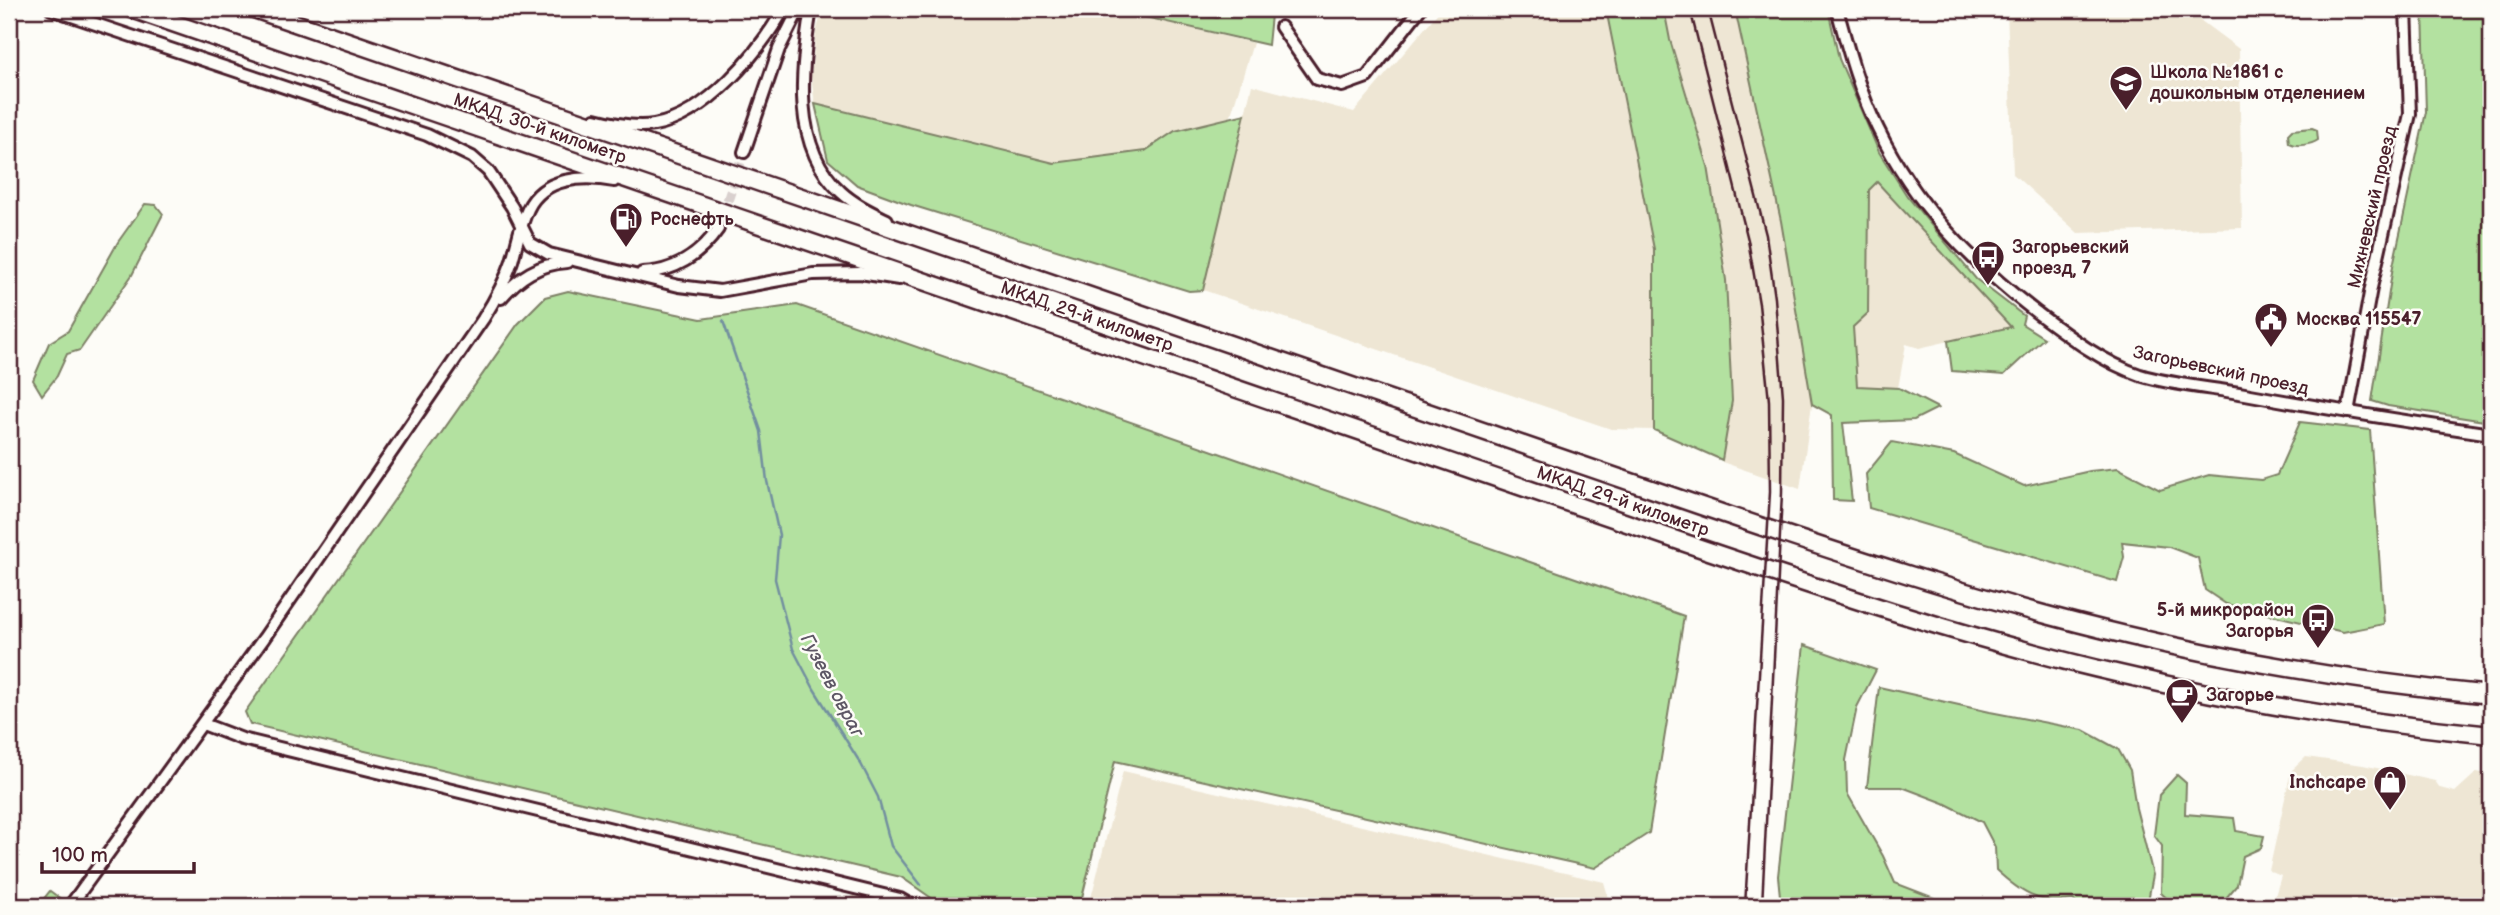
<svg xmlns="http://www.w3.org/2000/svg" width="2500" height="915" font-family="'Balsamiq Sans',sans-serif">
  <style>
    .built { fill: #eee6d4 }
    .green { fill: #b3e1a0; stroke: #7e8066; stroke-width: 2 }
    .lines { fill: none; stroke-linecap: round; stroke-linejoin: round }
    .stream { stroke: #728f9f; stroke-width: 2.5 }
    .minor-tunnel { stroke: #d9d0ce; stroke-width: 10; stroke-dasharray: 10 5; stroke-linecap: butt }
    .minor-casing { stroke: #4a1f2b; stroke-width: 16 }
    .highway-casing { stroke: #4a1f2b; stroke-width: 21 }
    .minor { stroke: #fdfcf7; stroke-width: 10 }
    .highway { stroke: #fdfcf7; stroke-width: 16 }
    .rail { stroke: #4a1f2b; stroke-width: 2.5 }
    .labels { text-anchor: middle; stroke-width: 5; stroke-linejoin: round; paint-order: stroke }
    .poi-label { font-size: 18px; font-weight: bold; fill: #4a1f2b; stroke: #fdfcf7; text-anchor: start }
    .street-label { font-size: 18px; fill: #4a1f2b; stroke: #fdfcf7 }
    .water-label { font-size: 19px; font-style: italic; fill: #5e5765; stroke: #fdfcf7 }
  </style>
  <rect width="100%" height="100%" fill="#fdfcf7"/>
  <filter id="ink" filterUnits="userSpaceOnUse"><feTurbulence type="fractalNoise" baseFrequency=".0143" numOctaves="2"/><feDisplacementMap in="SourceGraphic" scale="14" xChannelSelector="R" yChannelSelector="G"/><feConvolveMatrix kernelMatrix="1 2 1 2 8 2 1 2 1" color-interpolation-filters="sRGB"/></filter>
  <g filter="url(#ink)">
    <g class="built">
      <polygon points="823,9 1137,9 1136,15 1253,43 1230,118 1175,131 1145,151 1054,163 815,104 811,76 816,32"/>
      <polygon points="1441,9 1606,9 1654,249 1654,430 1611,429 1203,290 1252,85 1354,112"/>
      <polygon points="1664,9 1735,9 1781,221 1812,404 1800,489 1722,462 1732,401"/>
      <polygon points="2007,9 2185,9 2239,49 2242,228 2078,233 2013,174"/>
      <polygon points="1878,182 2011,327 1919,348 1906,344 1898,388 1857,387 1853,327 1868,313 1869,190"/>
      <polygon points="2306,757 2363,765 2435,781 2440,788 2455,792 2477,772 2491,775 2491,906 2272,906 2281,876 2269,871 2291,771"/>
      <polygon points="1123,771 1604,882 1611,906 1089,906"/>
      <polygon points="852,895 895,905 897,906 849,906"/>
    </g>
    <g class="green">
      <polygon points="1141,9 1170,9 1217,18 1222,9 1280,9 1271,15 1268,45 1136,15"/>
      <polygon points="1606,9 1664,9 1670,40 1708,166 1726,280 1732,401 1722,460 1654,430 1654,249"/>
      <polygon points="1735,9 1828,9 1839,59 1879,152 1907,196 1976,279 2024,316 2022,324 2044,338 2004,375 1952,371 1948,341 2011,327 1877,182 1869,190 1868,313 1853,327 1857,386 1899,388 1938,408 1914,420 1843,423 1852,501 1833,500 1832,415 1812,404 1781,221"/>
      <polygon points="2423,9 2491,9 2491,422 2388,406 2372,401 2393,266 2426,112"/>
      <polygon points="815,104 1054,163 1145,151 1175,131 1245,114 1203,290 1189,291 911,205 857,185 828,160"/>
      <path d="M 2312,128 L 2317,130 L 2318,140 C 2311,145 2296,147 2289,143 L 2288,134 L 2292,130 Z"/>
      <polygon points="145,204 156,205 163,214 132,275 80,350 67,354 57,376 42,395 33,380 49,343 68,331 118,242"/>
      <polygon points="568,291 701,319 797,305 1684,616 1649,833 1595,868 1115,761 1080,906 943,906 901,877 250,724 245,712 518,324 545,297"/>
      <polygon points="2300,422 2370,430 2384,624 2343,632 2226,604 2205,590 2198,558 2169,547 2122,542 2124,557 2117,582 1869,508 1866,474 1892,442 1954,454 2024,486 2090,471 2118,468 2160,490 2209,475 2261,480 2277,475"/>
      <polygon points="1804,645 1876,670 1857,707 1846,760 1847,793 1883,856 1895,883 1955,906 1781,906 1778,876"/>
      <path d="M 1879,687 L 1990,712 L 2083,730 L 2118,749 L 2130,770 L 2136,808 L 2153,875 L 2147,906 L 2080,906 L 2073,900 C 2038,905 2020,892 1996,870 L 1995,847 L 1982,822 L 1944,803 L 1902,787 L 1867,787 Z"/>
      <polygon points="2177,775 2186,783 2185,814 2234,818 2236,831 2264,836 2261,848 2243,856 2237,885 2226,898 2224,906 2171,906 2170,901 2161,893 2162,846 2154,835 2159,795"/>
      <polygon points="50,891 62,900 57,906 38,906"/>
    </g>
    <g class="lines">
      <polyline class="stream" points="723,321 761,431 767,481 779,535 775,579 793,649 814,689 861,764 878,797 891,846 921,885"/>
      <polyline class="minor-tunnel" points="718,229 744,152"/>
      <defs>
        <g id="minor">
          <polyline points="51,9 427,135 472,157 488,171 512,207 530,243 549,254 679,286 720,291 813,274 860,273 899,279"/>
          <path d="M 811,9 C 801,68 791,147 841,192 C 854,204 871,212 887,220"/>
          <path d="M 1837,9 C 1848,49 1859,91 1878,129 C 1915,205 1970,261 2036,312 C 2068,336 2102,362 2140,375 C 2172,385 2212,388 2245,394 C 2327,409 2409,422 2491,434"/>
          <polyline points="1281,27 1317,79 1342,86 1367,77 1420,9"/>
          <path d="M 595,119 C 614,124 634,128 654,125 C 707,116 758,53 784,9"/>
          <polyline points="744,152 779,49 799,9"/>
          <path d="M 642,273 C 674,272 700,255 718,229"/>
          <path d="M 501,298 C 519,277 539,264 567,262"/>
          <polyline points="2348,412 2371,288 2410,114 2406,9"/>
          <polyline points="203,724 242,739 900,899 912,906"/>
          <path d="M 70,906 L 264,638 L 483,319 C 495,300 505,282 512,261 C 517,244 520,225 528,209 C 543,177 584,175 614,181"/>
        </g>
        <g id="highway">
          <path d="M 132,9 L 1688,544 C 1830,592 1974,641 2120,674 C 2242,703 2366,723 2491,735"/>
          <path d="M 254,9 L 1701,506 C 1841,554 1982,601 2126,635 C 2246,664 2369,683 2491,695"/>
        </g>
      </defs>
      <use href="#minor" class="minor-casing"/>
      <use href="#highway" class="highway-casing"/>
      <use href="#minor" class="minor"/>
      <use href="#highway" class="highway"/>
      <g class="rail">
        <polyline points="1690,9 1748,240 1759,304 1769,401 1770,492 1745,906"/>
        <polyline points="1708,9 1766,235 1775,298 1783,397 1782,493 1762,906"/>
      </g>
    </g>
  </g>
  <defs>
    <symbol id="school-pin" viewBox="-11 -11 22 30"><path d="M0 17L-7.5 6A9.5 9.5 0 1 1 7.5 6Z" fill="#4a1f2b" stroke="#fdfcf7"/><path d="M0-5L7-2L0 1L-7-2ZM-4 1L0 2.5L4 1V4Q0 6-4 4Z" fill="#fff"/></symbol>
    <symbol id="fuel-pin" viewBox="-11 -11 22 30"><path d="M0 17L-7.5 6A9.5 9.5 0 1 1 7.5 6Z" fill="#4a1f2b" stroke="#fdfcf7"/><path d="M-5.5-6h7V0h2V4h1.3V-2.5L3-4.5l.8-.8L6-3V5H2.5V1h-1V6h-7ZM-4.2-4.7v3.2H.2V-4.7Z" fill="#fff"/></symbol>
    <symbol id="bus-pin" viewBox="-11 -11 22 30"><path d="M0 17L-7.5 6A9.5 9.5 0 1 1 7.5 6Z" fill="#4a1f2b" stroke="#fdfcf7"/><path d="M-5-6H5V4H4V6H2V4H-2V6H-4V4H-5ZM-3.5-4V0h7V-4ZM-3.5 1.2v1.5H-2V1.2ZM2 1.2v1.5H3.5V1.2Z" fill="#fff"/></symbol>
    <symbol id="civic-pin" viewBox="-11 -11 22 30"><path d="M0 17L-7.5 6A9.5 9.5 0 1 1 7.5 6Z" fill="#4a1f2b" stroke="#fdfcf7"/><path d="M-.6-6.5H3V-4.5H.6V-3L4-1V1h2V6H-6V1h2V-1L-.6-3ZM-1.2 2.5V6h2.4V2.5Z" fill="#fff"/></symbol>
    <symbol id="cafe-pin" viewBox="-11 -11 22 30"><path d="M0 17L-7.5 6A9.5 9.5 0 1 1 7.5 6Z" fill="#4a1f2b" stroke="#fdfcf7"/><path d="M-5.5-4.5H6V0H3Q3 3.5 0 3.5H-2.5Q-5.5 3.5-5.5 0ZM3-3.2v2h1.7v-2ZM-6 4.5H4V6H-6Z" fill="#fff"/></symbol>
    <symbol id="shop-pin" viewBox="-11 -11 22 30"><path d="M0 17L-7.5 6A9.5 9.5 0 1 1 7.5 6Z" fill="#4a1f2b" stroke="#fdfcf7"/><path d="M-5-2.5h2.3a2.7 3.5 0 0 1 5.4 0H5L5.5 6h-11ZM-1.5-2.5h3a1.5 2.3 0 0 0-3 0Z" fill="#fff"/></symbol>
  </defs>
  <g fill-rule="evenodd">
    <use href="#school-pin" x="2107" y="63" width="38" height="52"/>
    <use href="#fuel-pin" x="607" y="200" width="38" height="52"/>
    <use href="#bus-pin" x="1969" y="238" width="38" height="52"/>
    <use href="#civic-pin" x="2252" y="300" width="38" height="52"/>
    <use href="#bus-pin" x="2299" y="601" width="38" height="52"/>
    <use href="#cafe-pin" x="2163" y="676" width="38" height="52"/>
    <use href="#shop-pin" x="2371" y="763" width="38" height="52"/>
  </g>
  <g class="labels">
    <g class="poi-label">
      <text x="2150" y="78">Школа №1861 с<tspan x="2150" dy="21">дошкольным отделением</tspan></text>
      <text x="650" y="225">Роснефть</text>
      <text x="2012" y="253">Загорьевский<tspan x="2012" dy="21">проезд, 7</tspan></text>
      <text x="2296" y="325">Москва 115547</text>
      <text x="2294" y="616" text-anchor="end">5-й микрорайон<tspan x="2294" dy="21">Загорья</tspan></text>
      <text x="2206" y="701">Загорье</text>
      <text x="2366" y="788" text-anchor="end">Inchcape</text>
    </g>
    <g class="street-label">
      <text transform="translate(540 128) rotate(19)" y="6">МКАД, 30-й километр</text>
      <text transform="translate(2372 207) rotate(-77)" y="6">Михневский проезд</text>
      <text transform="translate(1087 316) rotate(19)" y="6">МКАД, 29-й километр</text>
      <text transform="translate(2221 370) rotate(12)" y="6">Загорьевский проезд</text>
      <text transform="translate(1623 501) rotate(19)" y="6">МКАД, 29-й километр</text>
    </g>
    <g class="water-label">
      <text transform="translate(833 685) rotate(62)" y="7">Гузеев овраг</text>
    </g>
  </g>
  <rect width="2500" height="915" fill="none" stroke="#fdfcf7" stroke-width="35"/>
  <rect x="18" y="18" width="2465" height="880" fill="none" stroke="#4a1f2b" stroke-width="2.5" filter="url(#ink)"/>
  <path d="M42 862v10h152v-10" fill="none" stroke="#4a1f2b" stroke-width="3.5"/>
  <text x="52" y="862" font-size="21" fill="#4a1f2b" stroke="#fdfcf7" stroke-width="5" paint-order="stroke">100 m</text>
</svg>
